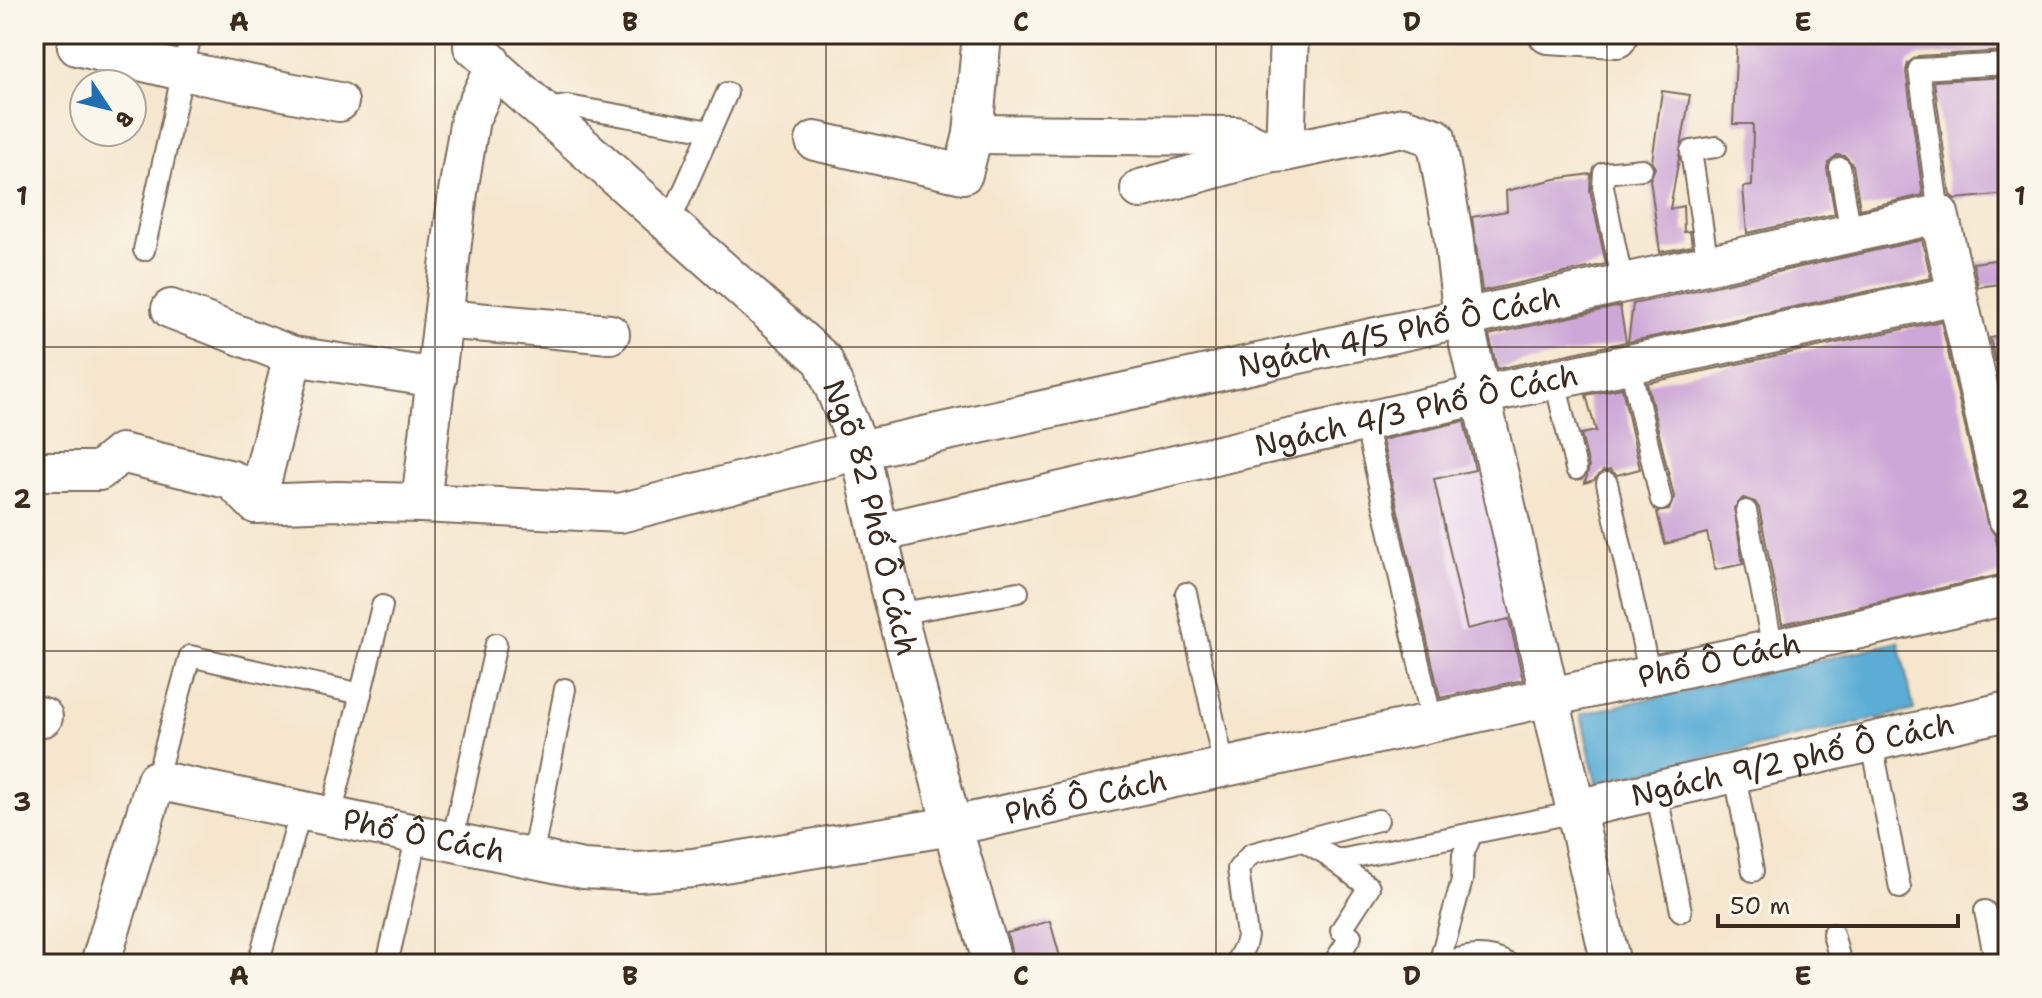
<svg xmlns="http://www.w3.org/2000/svg" width="2042" height="998" font-family="'Shantell Sans',sans-serif">
  <style>
    .built { fill: #e8d2ee }
    .water { fill: #5badd6; stroke: #4b6c7a; stroke-width: 2 }
    .building { fill: #cda7d7 }
    .lines { fill: none; stroke-linecap: round; stroke-linejoin: round }
    .service-casing { stroke: #7c6c5b; stroke-width: 24 }
    .minor-casing { stroke: #7c6c5b; stroke-width: 42 }
    .service { stroke: #fff; stroke-width: 20 }
    .minor { stroke: #fff; stroke-width: 38 }
    .grid { fill: none; stroke: #3b2a1e; stroke-width: 2; stroke-opacity: 0.55 }
    .labels { text-anchor: middle; stroke-width: 6; stroke-linejoin: round; paint-order: stroke }
    .street-label { font-size: 30px; fill: #3b2a1e; stroke: #fbf7ec }
    .neatline { fill: none; stroke: #3b2a1e; stroke-width: 3 }
    .grid-label { font-size: 26px; text-anchor: middle; font-weight: bold; fill: #3b2a1e }
  </style>
  <rect width="100%" height="100%" fill="#fbf7ec"/>
  <filter id="ink" filterUnits="userSpaceOnUse"><feTurbulence type="fractalNoise" baseFrequency=".0125" numOctaves="2"/><feDisplacementMap in="SourceGraphic" scale="16" xChannelSelector="R" yChannelSelector="G"/><feConvolveMatrix kernelMatrix="1 2 1 2 8 2 1 2 1" color-interpolation-filters="sRGB"/></filter>
  <filter id="wash" filterUnits="userSpaceOnUse"><feTurbulence type="fractalNoise" baseFrequency=".006" numOctaves="4" result="noise"/><feDisplacementMap in="SourceGraphic" scale="32" xChannelSelector="R" yChannelSelector="G"/><feGaussianBlur stdDeviation="1.8" result="paint"/><feColorMatrix in="noise" values="0 0 0 0 0 0 0 0 0 0 0 0 0 0 0 0 0 1.4 0 .05"/><feComposite in="paint" operator="in"/></filter>
  <g filter="url(#wash)">
    <rect width="100%" height="100%" fill="#f5e6cd"/>
    <polygon class="built" points="1477,412 1536,678 1429,702 1370,436"/>
    <polygon class="water" points="1899,642 1914,710 1596,783 1581,714"/>
    <g id="blocks">
      <g class="building">
        <polygon points="1737,34 2008,34 2008,51 1918,56 1908,63 1906,71 1923,195 1860,209 1853,165 1845,156 1837,155 1828,163 1827,169 1835,214 1747,233 1743,187 1752,186 1753,124 1733,124"/>
        <polygon points="2008,77 2008,194 1955,199 1950,195 1934,81"/>
        <polygon points="1662,91 1690,95 1670,209 1683,206 1684,232 1690,231 1692,246 1660,252 1650,179 1655,168 1652,161"/>
        <polygon points="1591,174 1590,190 1606,264 1482,291 1472,217 1507,211 1506,191 1555,179"/>
        <polygon points="1922,240 1931,278 1628,342 1633,304"/>
        <polygon points="2008,258 2008,283 1978,287 1973,263"/>
        <polygon points="1620,306 1626,342 1497,369 1489,335"/>
        <polygon points="1941,321 1987,523 1995,535 2004,574 1782,624 1759,508 1755,502 1743,498 1734,508 1743,564 1715,570 1707,533 1665,544 1657,512 1669,510 1674,497 1647,383"/>
        <polygon points="2008,335 2008,358 1995,361 1990,338"/>
        <polygon points="1622,388 1640,469 1617,475 1610,470 1603,471 1594,480 1585,483 1589,467 1581,434 1596,431 1586,395"/>
        <polygon points="1464,421 1475,470 1434,479 1467,629 1509,619 1523,680 1440,698 1382,440"/>
        <polygon points="1050,921 1062,964 1014,964 1007,933"/>
      </g>
    </g>
  </g>
  <g filter="url(#ink)">
    <use href="#blocks" fill-opacity="0" stroke="#7c6c5b" stroke-width="2"/>
    <g class="lines">
      <defs>
        <g id="service">
          <polyline points="540,110 568,106 710,131"/>
          <polyline points="1840,168 1851,234"/>
          <polyline points="1939,214 1919,69 2008,64"/>
          <polyline points="669,224 727,93"/>
          <polyline points="144,250 191,34"/>
          <polyline points="1708,265 1691,151 1716,147"/>
          <polyline points="1623,284 1603,187 1604,173 1642,169"/>
          <polyline points="1630,366 1661,500"/>
          <polyline points="1555,381 1576,469"/>
          <polyline points="1365,422 1432,722"/>
          <polyline points="1607,483 1650,676"/>
          <polyline points="1746,511 1773,649"/>
          <polyline points="1186,593 1224,767"/>
          <polyline points="897,614 1018,592"/>
          <polyline points="1872,743 1900,888"/>
          <polyline points="1735,774 1753,871"/>
          <polyline points="156,780 190,656 361,694"/>
          <polyline points="1656,791 1681,911"/>
          <polyline points="331,816 382,606"/>
          <polyline points="1302,840 1378,820"/>
          <polyline points="452,842 496,644"/>
          <polyline points="532,858 565,689"/>
          <polyline points="1330,858 1369,887 1341,930 1351,936 1333,964"/>
          <polyline points="1985,911 1996,964"/>
          <polyline points="1833,934 1841,964"/>
          <polyline points="258,964 301,810"/>
          <polyline points="387,964 417,835"/>
          <polyline points="1235,964 1245,945 1247,936 1238,869 1251,854 1302,840 1335,859 1344,859 1577,812"/>
          <polyline points="1439,964 1462,880 1463,855 1472,833"/>
          <path d="M 1440,964 C 1464,956 1485,951 1509,964"/>
        </g>
        <g id="minor">
          <polyline points="1289,34 1285,152 1403,127 1436,138 1453,233 1463,318 1611,964"/>
          <polyline points="1548,34 1617,38"/>
          <polyline points="77,46 182,71 339,102"/>
          <path id="s1" d="M 492,66 L 823,360 L 860,450 L 888,578 L 952,826 L 993,964"/>
          <polyline points="973,134 1236,136 1273,153 1285,152"/>
          <polyline points="815,141 963,174 973,134 982,34"/>
          <polyline points="1140,189 1273,153"/>
          <polyline points="171,309 293,356 437,378"/>
          <polyline points="443,319 610,334"/>
          <path id="s2" d="M 34,471 L 99,471 L 121,453 L 232,480 L 256,504 L 337,501 L 421,503 L 620,513 L 860,450 L 1939,214 L 2008,518"/>
          <polyline points="421,503 458,192 470,119 493,71 491,62 473,46 474,34"/>
          <polyline points="256,504 293,356"/>
          <path id="s3" d="M 878,533 L 1481,395 L 1957,295"/>
          <polyline points="34,715 43,717"/>
          <path id="s4" d="M 1576,809 L 2008,711"/>
          <path id="s5" d="M 100,964 L 156,780 L 583,869 L 639,872 L 693,868 L 952,826 L 1773,649 L 2008,595"/>
        </g>
      </defs>
      <use href="#service" class="service-casing"/>
      <use href="#minor" class="minor-casing"/>
      <use href="#service" class="service"/>
      <use href="#minor" class="minor"/>
    </g>
  </g>
  <path class="grid" d="M 435,34 L 435,964M 826,34 L 826,964M 1216,34 L 1216,964M 1607,34 L 1607,964M 34,347 L 2008,347M 34,651 L 2008,651"/>
  <g class="labels">
    <g class="street-label">
      <text dy="10" stroke="none"><textPath href="#s2" startOffset="1406">Ngách 4/5 Phố Ô Cách</textPath></text>
      <text dy="10" stroke="none"><textPath href="#s3" startOffset="552">Ngách 4/3 Phố Ô Cách</textPath></text>
      <text dy="10" stroke="none"><textPath href="#s1" startOffset="608">Ngõ 82 Phố Ô Cách</textPath></text>
      <text dy="10" stroke="none"><textPath href="#s5" startOffset="1786">Phố Ô Cách</textPath></text>
      <text dy="10" stroke="none"><textPath href="#s4" startOffset="222">Ngách 9/2 phố Ô Cách</textPath></text>
      <text dy="10" stroke="none"><textPath href="#s5" startOffset="1138">Phố Ô Cách</textPath></text>
      <text dy="10" stroke="none"><textPath href="#s5" startOffset="466">Phố Ô Cách</textPath></text>
    </g>
  </g>
  <rect width="2042" height="998" fill="none" stroke="#fbf7ec" stroke-width="88"/>
  <g transform="translate(108 108) rotate(125)"><circle r="38" fill="#fbf7ec" stroke="#aea59a" stroke-width="2"/>
  <path d="M0-6L14 30L0 20L-14 30Z" fill="#1f6fb2"/>
  <text y="-12" font-size="22" font-weight="bold" text-anchor="middle" fill="#3b2a1e">B</text>
  </g>
  <path d="M1718 914v12h240v-12" fill="none" stroke="#3b2a1e" stroke-width="4"/>
  <text x="1730" y="914" font-size="24" fill="#3b2a1e" stroke="#fbf7ec" stroke-width="6" paint-order="stroke">50 m</text>
  <rect x="44" y="44" width="1954" height="910" class="neatline"/>
  <g class="grid-label">
    <text x="239" y="31">A</text>
    <text x="630" y="31">B</text>
    <text x="1021" y="31">C</text>
    <text x="1412" y="31">D</text>
    <text x="1803" y="31">E</text>
    <text x="22" y="205">1</text>
    <text x="2020" y="205">1</text>
    <text x="22" y="508">2</text>
    <text x="2020" y="508">2</text>
    <text x="22" y="811">3</text>
    <text x="2020" y="811">3</text>
    <text x="239" y="985">A</text>
    <text x="630" y="985">B</text>
    <text x="1021" y="985">C</text>
    <text x="1412" y="985">D</text>
    <text x="1803" y="985">E</text>
  </g>
</svg>
